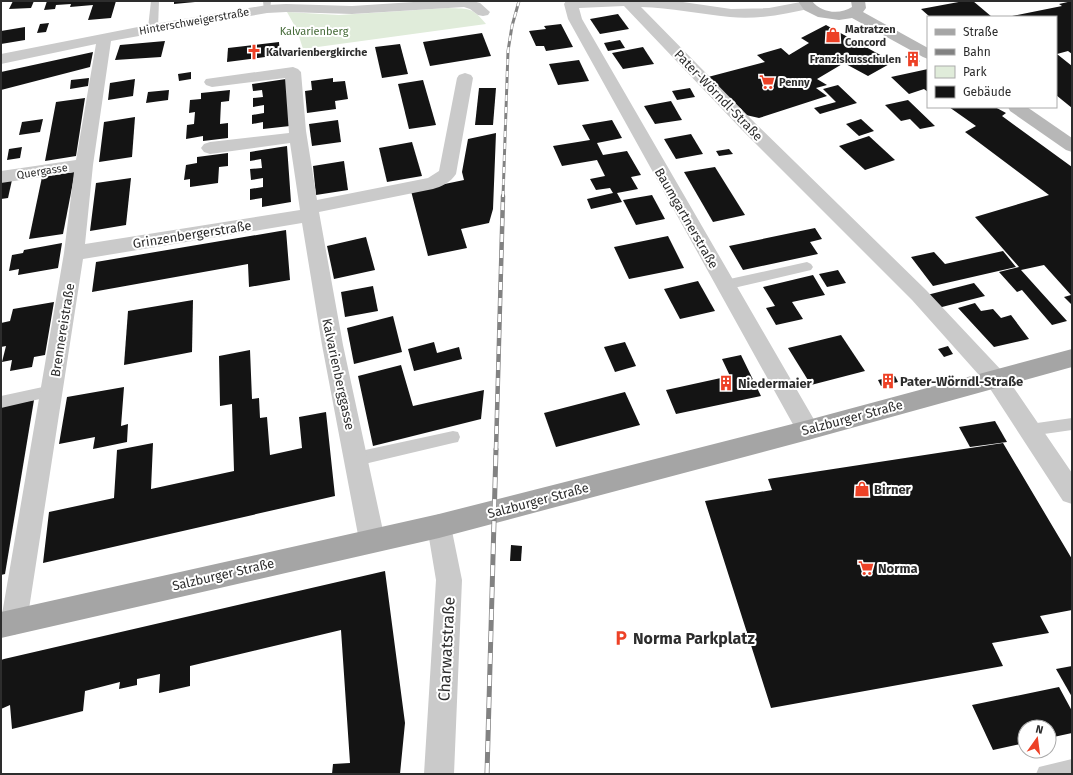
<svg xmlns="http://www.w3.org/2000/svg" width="1073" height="775" font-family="'Fira Sans',sans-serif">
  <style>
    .green { fill: #e0ecda }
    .building { fill: #141414 }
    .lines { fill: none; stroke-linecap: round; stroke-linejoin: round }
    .service { fill: #cacaca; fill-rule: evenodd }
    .minor { fill: #cacaca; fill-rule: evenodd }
    .secondary { fill: #b7b7b7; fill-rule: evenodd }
    .primary { fill: #a5a5a5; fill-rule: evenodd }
    .rail-far2-casing { stroke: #828282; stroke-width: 3 }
    .rail-far1-casing { stroke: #828282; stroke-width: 4.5 }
    .rail-casing { stroke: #828282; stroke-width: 5 }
    .rail-far2 { stroke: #fff; stroke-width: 2; stroke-dasharray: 6; stroke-linecap: butt }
    .rail-far1 { stroke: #fff; stroke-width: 3; stroke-dasharray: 8; stroke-linecap: butt }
    .rail { stroke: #fff; stroke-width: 3.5; stroke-dasharray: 11; stroke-linecap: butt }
    .labels { text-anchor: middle; stroke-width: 4; stroke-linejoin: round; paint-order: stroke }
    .far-street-label { font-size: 11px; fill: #2d2d2d; stroke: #fff }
    .far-poi-label { font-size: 11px; font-weight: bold; fill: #2d2d2d; stroke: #fff; text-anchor: start }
    .far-park-label { font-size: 11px; fill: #466b39; stroke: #fff }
    .street-label { font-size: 13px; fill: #2d2d2d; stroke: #fff }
    .poi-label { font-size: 13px; font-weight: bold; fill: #2d2d2d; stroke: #fff; text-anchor: start }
    .near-poi-label { font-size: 16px; font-weight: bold; fill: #2d2d2d; stroke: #fff; text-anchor: start }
    .near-street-label { font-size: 16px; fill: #2d2d2d; stroke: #fff }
  </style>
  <rect width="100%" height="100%" fill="#fff"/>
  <path class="green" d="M 448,8 C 470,9 472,7 486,24 L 303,49 L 297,30 L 287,12 L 339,15 Z"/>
  <g class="building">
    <polygon points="13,1 34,1 31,8 9,9"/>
    <polygon points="47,1 116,1 111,18 88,20 93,5 70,7 71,4 56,5 55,9 44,10"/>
    <polygon points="174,1 195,1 195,2 174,4"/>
    <polygon points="964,1 973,1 992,17 930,17 921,9"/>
    <polygon points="1072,1 1072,54 1068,51 1057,54 1072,66 1072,108 1056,95 1056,17 1012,16 1062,6 1059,4"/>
    <polygon points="618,14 629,29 600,34 590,19"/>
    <polygon points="49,23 46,32 37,33 40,24"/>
    <polygon points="561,24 573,47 546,51 544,46 536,46 529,31 546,29 544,26"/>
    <polygon points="826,25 893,62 868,76 844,63 817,79 827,85 816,88 827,96 759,118 746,115 708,77 765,62 757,55 781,48 789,55 809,43 801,38"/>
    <polygon points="25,27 25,40 1,44 1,31"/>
    <polygon points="482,33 491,56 430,66 423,42"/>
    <polygon points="620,40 625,48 608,51 604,43"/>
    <polygon points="165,41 161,57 115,60 120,45"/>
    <polygon points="279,42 280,55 227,62 228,48"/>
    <polygon points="400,44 408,74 382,78 375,47"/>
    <polygon points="643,47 654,64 623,69 612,53"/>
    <polygon points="93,52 90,67 1,90 1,72"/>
    <polygon points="908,55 920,61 917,63 905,57"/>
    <polygon points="579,60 589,81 558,85 549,64"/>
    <polygon points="928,69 928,92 924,89 909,94 891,77"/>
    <polygon points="191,72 191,79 179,81 178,74"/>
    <polygon points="89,78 88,86 70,89 71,80"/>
    <polygon points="333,78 333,82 345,81 348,99 335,101 336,109 307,113 305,91 312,90 311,81"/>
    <polygon points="135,79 133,96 108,100 110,83"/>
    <polygon points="286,79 290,126 263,129 263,122 252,124 252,115 264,113 264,105 253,107 253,98 263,97 262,90 253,91 252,84"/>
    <polygon points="423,80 436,125 409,129 398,84"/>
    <polygon points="838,85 857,103 820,114 814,108 836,102 823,89"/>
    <polygon points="479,88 496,88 493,125 475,125"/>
    <polygon points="690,88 695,97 677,100 672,91"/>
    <polygon points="169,90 168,100 146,103 148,92"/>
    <polygon points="230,90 229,101 221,102 220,124 228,123 228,138 203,141 203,136 186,139 187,125 194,124 195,112 189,113 190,100 201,99 201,93"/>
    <polygon points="85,98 76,156 45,161 56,102"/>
    <polygon points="908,100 935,126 920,129 910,119 901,121 885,105"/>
    <polygon points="671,101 682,120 655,124 644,106"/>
    <polygon points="949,107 995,107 1006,113 1002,116 1072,167 1072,305 1064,297 1071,295 1044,265 1021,270 1067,321 1052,325 1022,290 1017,292 999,272 1019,267 975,217 1049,195 965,132 976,126"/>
    <polygon points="135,117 132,157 99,162 104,122"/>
    <polygon points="43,119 40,132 19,135 22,122"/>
    <polygon points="861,119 874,131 859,136 846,124"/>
    <polygon points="338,120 341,142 312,146 309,124"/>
    <polygon points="612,120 622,138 597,143 603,155 627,151 641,175 631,177 638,189 617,193 622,202 591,209 587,199 613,193 610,188 596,190 590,179 605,176 597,160 562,166 553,146 590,140 582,125"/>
    <polygon points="496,133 493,209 489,223 461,229 467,248 428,256 411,191 464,180 462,172 468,139"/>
    <polygon points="691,134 703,154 676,159 664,139"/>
    <polygon points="869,136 895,160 865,170 839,146"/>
    <polygon points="412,142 422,176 387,182 379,148"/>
    <polygon points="287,146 291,202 262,207 262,198 250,200 250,189 263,187 263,178 251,180 250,169 262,168 261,159 250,161 250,152"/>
    <polygon points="22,147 20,158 7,160 9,149"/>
    <polygon points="729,149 733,154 719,156 716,151"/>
    <polygon points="228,153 228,166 219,167 218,183 190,187 190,179 184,180 186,165 197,163 197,157"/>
    <polygon points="344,161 348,190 316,195 313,166"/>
    <polygon points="715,167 745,215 713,222 684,172"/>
    <polygon points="75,172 63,234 29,239 42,177"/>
    <polygon points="131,178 126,225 90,231 96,183"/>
    <polygon points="12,180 8,198 1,199 1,182"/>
    <polygon points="652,195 665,219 636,225 623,200"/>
    <polygon points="815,228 822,239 810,242 818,254 743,270 729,246"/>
    <polygon points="286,230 290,280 249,287 248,264 92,292 96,262"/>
    <polygon points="668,236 684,268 629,279 614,247"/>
    <polygon points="366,237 375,270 334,279 327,246"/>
    <polygon points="62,243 58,268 18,275 19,269 9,271 12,255 23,253 24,250"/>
    <polygon points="1003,251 1016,267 933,286 911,257 934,252 945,264"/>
    <polygon points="838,270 846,283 827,287 819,274"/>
    <polygon points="813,275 825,295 792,302 803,319 776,325 766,308 775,306 763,287"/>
    <polygon points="698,281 715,311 680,319 664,289"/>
    <polygon points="974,283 985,296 938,308 927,295"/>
    <polygon points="373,286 378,311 345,317 341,292"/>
    <polygon points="193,300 192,352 124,365 128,311"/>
    <polygon points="54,302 45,355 34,357 32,367 10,371 12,360 2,362 6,346 1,347 1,323 10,321 13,309"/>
    <polygon points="975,303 981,311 993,309 1001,318 1011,315 1029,339 994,347 958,308"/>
    <polygon points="393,316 402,352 354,364 347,328"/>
    <polygon points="841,335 865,371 811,385 788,348"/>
    <polygon points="434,342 437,353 459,347 462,359 414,371 408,349"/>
    <polygon points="625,342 636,366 615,372 604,347"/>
    <polygon points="948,346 953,354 944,357 938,349"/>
    <polygon points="250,350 252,399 259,398 260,418 267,417 270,455 302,448 299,417 326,412 335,496 43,563 49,512 114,498 117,450 153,443 151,489 234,471 232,404 220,406 219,356"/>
    <polygon points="741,355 761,396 676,414 666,390 730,376 722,359"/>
    <polygon points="401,365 413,406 484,390 481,419 373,446 358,376"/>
    <polygon points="895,376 898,382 881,386 878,380"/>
    <polygon points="124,387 121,426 128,424 127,442 93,449 95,437 59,444 67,397"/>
    <polygon points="625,392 640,425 556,447 544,413"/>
    <polygon points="34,400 5,574 1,575 1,406"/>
    <polygon points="995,421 1007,442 970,447 959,427"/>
    <polygon points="1003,443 1072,559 1072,610 1040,616 1049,633 992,643 1003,666 771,708 705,501 772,490 768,479"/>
    <polygon points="511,545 522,546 521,561 510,561"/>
    <polygon points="385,571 405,723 400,774 332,774 333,764 350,763 341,630 190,666 190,686 159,693 160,674 137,679 137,685 119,689 120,682 85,691 83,711 12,729 10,705 1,709 1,660 4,659"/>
    <polygon points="1072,666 1072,697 1056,669"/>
    <polygon points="1059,687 1072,711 1072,733 1049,738 1049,727 1025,727 1025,743 993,750 972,705"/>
  </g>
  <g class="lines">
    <g class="service">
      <polygon points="151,1 159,1 158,28 153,31 148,28"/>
      <polygon points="263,1 271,1 270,11 264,11"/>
      <polygon points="807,262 811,264 813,267 811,270 725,290 721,288 719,285 721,282 725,280"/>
      <polygon points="52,385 57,387 59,391 57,395 1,408 1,396"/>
      <polygon points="1072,418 1072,430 1030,436 1025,434 1023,430 1025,426 1030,424"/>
      <polygon points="453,431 458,432 460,437 458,442 453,443 356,466 351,464 349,459 351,454 356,452"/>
      <polygon points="1072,759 1072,774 1036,774 1039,767"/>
    </g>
    <g class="minor">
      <path d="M 429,1 L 473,1 L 480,3 L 490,12 L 488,15 L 483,16 L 478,15 L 470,9 L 464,7 L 352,14 L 286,12 L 267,13 L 111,41 L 93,165 L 85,244 L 300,210 L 290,143 L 210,154 L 204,152 L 201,148 L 204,144 L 210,142 L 289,133 L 285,78 L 212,87 L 206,85 L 204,82 L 206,79 L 293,67 L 298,69 L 301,72 L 306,131 L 317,200 L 428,178 L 439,171 L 457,78 L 459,75 L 465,73 L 471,75 L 473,78 L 456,174 C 451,182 441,187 433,189 L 319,212 L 343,345 L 385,540 L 381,549 L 372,552 L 363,549 L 359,540 L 322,345 L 302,223 L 83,259 L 27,622 L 23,631 L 14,635 L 5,631 L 1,620 L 64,253 L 74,172 L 1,183 L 1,171 L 76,160 L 96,44 L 1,64 L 1,54 L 148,25 L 267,5 L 286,4 L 352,6 Z"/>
      <path d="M 566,1 L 676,1 L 731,9 L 769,8 L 806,1 L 812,2 L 814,5 L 812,8 C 786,14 757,20 730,17 C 700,14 671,8 641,7 L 755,123 L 926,290 L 1003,372 L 1072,473 L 1072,504 L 1063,501 L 987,384 L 912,300 L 743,131 L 624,6 L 579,8 L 582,19 L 816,423 L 819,430 L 816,437 L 808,440 L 800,437 L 568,19 L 564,4 Z"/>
      <polygon points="439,514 448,518 451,526 462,580 454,774 424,774 436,580 427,526 430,518"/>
    </g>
    <g class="secondary">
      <path d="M 798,1 L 812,1 C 821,13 840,15 852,7 L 851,1 L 865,1 L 866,8 L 863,12 L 928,48 L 928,59 L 923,57 L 852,18 L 839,20 L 818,17 L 804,10 Z"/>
      <polygon points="1008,107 1027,107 1072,138 1072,152 1066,150 1010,111"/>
    </g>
    <polygon class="primary" points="1072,349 1072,367 808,440 439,538 1,638 1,612 439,514 808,420"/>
    <defs>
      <polyline id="rail-far2" points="503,197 508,51 512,26 519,1"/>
      <polyline id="rail-far1" points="496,450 503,196"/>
      <polyline id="rail" points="487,774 496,449"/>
    </defs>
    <use href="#rail-far2" class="rail-far2-casing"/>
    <use href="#rail-far1" class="rail-far1-casing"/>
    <use href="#rail" class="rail-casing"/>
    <use href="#rail-far2" class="rail-far2"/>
    <use href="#rail-far1" class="rail-far1"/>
    <use href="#rail" class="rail"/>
  </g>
  <defs>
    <symbol id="shop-bare" viewBox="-9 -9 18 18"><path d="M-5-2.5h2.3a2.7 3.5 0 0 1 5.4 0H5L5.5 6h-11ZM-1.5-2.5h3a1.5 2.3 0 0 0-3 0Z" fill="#ed4126" stroke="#fff" stroke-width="2.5" paint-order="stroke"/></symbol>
    <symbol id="church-bare" viewBox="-9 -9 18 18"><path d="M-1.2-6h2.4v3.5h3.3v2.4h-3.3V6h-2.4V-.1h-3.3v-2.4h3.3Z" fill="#ed4126" stroke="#fff" stroke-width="2.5" paint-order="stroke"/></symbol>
    <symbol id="building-bare" viewBox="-9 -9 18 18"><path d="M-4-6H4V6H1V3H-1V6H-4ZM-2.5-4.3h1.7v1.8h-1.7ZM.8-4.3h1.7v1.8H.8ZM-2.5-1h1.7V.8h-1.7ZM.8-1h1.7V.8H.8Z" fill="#ed4126" stroke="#fff" stroke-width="2.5" paint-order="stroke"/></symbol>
    <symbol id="supermarket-bare" viewBox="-9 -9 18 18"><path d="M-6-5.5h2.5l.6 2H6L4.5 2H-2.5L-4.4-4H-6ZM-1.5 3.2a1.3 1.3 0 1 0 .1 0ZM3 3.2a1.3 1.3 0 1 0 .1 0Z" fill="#ed4126" stroke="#fff" stroke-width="2.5" paint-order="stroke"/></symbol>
    <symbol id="parking-bare" viewBox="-9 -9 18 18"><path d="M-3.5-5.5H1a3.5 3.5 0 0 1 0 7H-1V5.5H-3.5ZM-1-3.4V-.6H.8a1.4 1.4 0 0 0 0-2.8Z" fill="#ed4126" stroke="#fff" stroke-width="2.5" paint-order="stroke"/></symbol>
  </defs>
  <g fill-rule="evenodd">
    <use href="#shop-bare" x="822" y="24" width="22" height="22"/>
    <use href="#church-bare" x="243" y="41" width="22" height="22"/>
    <use href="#building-bare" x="902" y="48" width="22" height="22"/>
    <use href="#supermarket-bare" x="756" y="71" width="22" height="22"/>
    <use href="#building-bare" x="877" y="370" width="22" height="22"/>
    <use href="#building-bare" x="715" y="372" width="22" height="22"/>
    <use href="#shop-bare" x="851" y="478" width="22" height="22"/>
    <use href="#supermarket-bare" x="855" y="557" width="22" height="22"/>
    <use href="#parking-bare" x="610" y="627" width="22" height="22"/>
  </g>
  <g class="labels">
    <g class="far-street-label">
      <text transform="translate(194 21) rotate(-10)" y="4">Hinterschweigerstraße</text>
      <text transform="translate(42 171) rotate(-9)" y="4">Quergasse</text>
    </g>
    <g class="far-poi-label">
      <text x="845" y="33">Matratzen<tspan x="845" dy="13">Concord</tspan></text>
      <text x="266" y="56">Kalvarienbergkirche</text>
      <text x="901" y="63" text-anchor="end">Franziskusschulen</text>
      <text x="779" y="86">Penny</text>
    </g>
    <g class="far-park-label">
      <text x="314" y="35">Kalvarienberg</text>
    </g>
    <g class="street-label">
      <text transform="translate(719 95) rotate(46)" y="5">Pater-Wörndl-Straße</text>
      <text transform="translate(687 218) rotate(60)" y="5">Baumgartnerstraße</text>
      <text transform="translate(192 234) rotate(-9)" y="5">Grinzenbergerstraße</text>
      <text transform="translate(62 330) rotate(-81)" y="5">Brennereistraße</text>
      <text transform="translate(339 374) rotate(78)" y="5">Kalvarienberggasse</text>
      <text transform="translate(852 417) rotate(-15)" y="5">Salzburger Straße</text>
      <text transform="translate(538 500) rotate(-15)" y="5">Salzburger Straße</text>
      <text transform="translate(223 574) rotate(-13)" y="5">Salzburger Straße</text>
    </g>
    <g class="poi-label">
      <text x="900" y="386">Pater-Wörndl-Straße</text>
      <text x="738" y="388">Niedermaier</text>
      <text x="874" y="494">Birner</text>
      <text x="878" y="573">Norma</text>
    </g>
    <g class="near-poi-label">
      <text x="633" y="644">Norma Parkplatz</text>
    </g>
    <g class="near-street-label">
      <text transform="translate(446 649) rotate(-87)" y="6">Charwatstraße</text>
    </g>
  </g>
  <rect width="1073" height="775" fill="none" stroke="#2d2d2d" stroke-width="4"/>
  <rect x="927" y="16" width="130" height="92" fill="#ffffff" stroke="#ababab"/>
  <rect x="935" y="29" width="20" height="6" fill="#a5a5a5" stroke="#ababab"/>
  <text x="963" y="36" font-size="12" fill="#2d2d2d">Straße</text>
  <rect x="935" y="49" width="20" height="6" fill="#828282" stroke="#ababab"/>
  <text x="963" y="56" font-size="12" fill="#2d2d2d">Bahn</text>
  <rect x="935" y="66" width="20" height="12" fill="#e0ecda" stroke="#ababab"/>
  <text x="963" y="76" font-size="12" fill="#2d2d2d">Park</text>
  <rect x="935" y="86" width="20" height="12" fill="#141414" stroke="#ababab"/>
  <text x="963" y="96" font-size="12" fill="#2d2d2d">Gebäude</text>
  <g transform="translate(1037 739) rotate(14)"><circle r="19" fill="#ffffff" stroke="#ababab"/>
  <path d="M0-3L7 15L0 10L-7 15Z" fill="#ed4126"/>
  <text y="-6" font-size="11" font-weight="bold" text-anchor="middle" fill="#2d2d2d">N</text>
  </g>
</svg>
